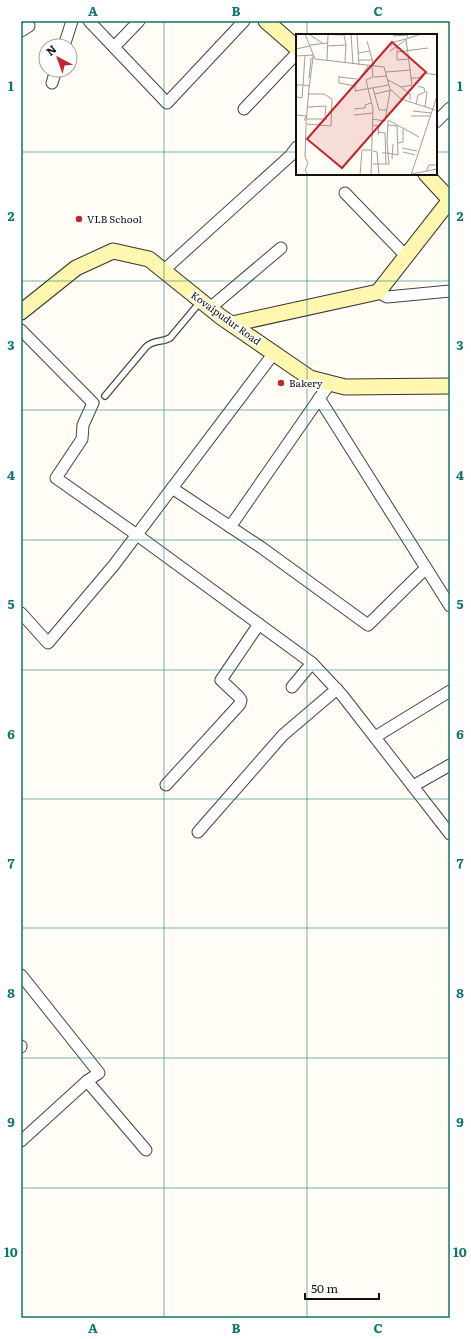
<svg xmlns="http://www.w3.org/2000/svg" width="471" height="1339" font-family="Literata,serif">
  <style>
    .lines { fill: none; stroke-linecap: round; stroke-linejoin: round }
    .lane-casing { stroke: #444; stroke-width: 8 }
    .street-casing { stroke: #444; stroke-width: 13 }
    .secondary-casing { stroke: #333; stroke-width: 17 }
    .lane { stroke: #fff; stroke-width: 5.5 }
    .street { stroke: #fff; stroke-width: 11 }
    .secondary { stroke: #fff6b0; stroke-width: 15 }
    .grid { fill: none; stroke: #0f766e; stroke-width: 1; stroke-opacity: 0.55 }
    .poi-dot { fill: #c4262e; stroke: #fff; stroke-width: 1.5 }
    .labels { text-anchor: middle; stroke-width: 4; stroke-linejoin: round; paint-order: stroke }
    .poi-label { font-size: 10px; fill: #111; stroke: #fff; text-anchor: start }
    .street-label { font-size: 10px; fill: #111; stroke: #fff }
    .inset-road { fill: none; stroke: #a09f9a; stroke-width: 1 }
    .view { fill: #c4262e; fill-opacity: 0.15; stroke: #c4262e; stroke-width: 2 }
    .inset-edge { fill: none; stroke: #111; stroke-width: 2 }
    .neatline { fill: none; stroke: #0f766e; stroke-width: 1.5 }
    .grid-label { font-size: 13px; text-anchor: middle; font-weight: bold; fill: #0f766e }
  </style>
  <rect width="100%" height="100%" fill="#fffdf5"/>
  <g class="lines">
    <defs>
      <path id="lane" d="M 105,396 L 146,347 C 154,339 161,343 170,338 L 201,301"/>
      <g id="street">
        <polyline points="89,21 167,103 244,21"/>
        <polyline points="21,31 29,26"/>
        <polyline points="64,46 72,21"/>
        <polyline points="114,47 139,21"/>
        <polyline points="52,83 56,70"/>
        <polyline points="244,109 297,53"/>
        <polyline points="436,122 450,108"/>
        <polyline points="345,193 406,256"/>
        <polyline points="163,271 290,156 297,147"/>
        <polyline points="378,292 387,297 450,291"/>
        <polyline points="210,308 281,248"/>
        <polyline points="21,330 93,403 83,425 82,439 56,478 137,535 312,663 342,695 450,834"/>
        <polyline points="319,398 450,606"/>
        <polyline points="172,488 262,548 368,625 426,568"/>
        <polyline points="230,527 330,383"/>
        <polyline points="21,613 48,643 114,565 274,353"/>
        <polyline points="292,687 312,663"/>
        <polyline points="375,737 450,691"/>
        <polyline points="166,785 240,704 241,700 239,697 221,680 259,624"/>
        <polyline points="413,786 450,765"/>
        <polyline points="198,832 283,735 337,689"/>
        <polyline points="21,975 99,1073 87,1081 21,1141"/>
        <polyline points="21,1047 21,1046"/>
        <polyline points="87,1081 146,1150"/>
      </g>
      <g id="secondary">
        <polyline points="266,21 297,48"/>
        <polyline points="21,312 76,268 113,251 149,259 221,317 310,378 345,387 450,386"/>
        <polyline points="232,324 378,292 450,200 426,174"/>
      </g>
    </defs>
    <use href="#lane" class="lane-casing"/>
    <use href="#street" class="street-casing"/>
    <use href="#secondary" class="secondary-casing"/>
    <use href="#lane" class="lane"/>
    <use href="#street" class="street"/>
    <use href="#secondary" class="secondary"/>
  </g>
  <path class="grid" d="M 164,21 L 164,1318M 307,21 L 307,35M 21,152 L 297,152M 436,152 L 450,152M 307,174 L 307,1318M 21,281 L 450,281M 21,410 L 450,410M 21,540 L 450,540M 21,670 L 450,670M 21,799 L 450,799M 21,928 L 450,928M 21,1058 L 450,1058M 21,1188 L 450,1188"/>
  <g class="poi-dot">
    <circle cx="79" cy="219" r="4"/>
    <circle cx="281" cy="383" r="4"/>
  </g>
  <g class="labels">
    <g class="poi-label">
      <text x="87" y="223">VLB School</text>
      <text x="289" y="387">Bakery</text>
    </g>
    <g class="street-label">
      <text transform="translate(226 318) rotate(36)" y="4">Kovaipudur Road</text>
    </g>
  </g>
  <g transform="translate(296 34)">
    <rect width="141" height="141" fill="#fffdf5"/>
    <path class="inset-road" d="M 9,0 L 19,25 L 88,33 L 94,55 L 105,65 L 139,76M 13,0 L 26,9M 19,0 L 48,1 L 50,11 L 31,12M 55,0 L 57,30M 61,0 L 63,31M 97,2 L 111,1 L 112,4M 71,7 L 78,32M 14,11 L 31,9M 96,12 L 94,9 L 110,5M 101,13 L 101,26 L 113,25M 0,15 L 14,12M 94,17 L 110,6M 101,18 L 132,14M 62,19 L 74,17M 0,22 L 17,21 L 17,24 L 13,54 L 10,90 L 35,92 L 36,65 L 28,60 L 13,60M 9,22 L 7,51 L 14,52M 31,26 L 32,1M 62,26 L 76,26M 49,28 L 50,11M 90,38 L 115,36M 43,42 L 43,49 L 59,52 L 72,32M 43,43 L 61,45M 78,43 L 91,42M 13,44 L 15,25 L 17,24M 115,44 L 123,44 L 128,39 L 141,41M 92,46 L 105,53 L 116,51 L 110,5 L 125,0M 59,52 L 59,57 L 93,51M 105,53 L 114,60 L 114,66M 77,54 L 83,76 L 91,76M 79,60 L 95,56M 0,63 L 1,51 L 7,51 L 6,64 L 0,63M 120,70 L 122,61 L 129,58 L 128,54 L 122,52M 12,73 L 30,72 L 29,82M 129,73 L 131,57M 58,75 L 69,74 L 69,71 L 75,69M 117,77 L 135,79M 0,81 L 10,82 L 8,87M 58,81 L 77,79M 115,82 L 134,82M 11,85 L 31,85M 76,85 L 89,87 L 94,57M 92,86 L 123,103M 10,91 L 9,123 L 12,129 L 9,136 L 12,141M 76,91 L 83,92 L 82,101M 92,91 L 101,92 L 102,121 L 92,119 L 91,109 L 92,87M 82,98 L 89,99 L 90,130M 102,109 L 107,108 L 107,95M 106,114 L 121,117M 77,117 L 81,118 L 83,141M 107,118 L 119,121M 96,125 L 97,110M 77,130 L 93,130 L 92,119 L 86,119M 130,138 L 133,131 L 141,131M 116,140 L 141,135M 64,141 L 66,116 L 75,116M 75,141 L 77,75 L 70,46 L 77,43 L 76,32M 115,141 L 141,62"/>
    <path class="view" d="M 96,8 L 130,38 L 46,134 L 11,105 Z"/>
    <rect width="141" height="141" class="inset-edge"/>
  </g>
  <rect width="471" height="1339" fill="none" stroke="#ffffff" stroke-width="44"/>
  <g transform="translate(58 58) rotate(319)"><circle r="19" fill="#ffffff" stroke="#a0a0a0"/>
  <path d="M0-3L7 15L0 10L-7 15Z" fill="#c4262e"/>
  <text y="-6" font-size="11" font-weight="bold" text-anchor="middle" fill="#111111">N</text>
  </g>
  <path d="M305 1293v6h74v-6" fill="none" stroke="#111111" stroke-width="2"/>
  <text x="311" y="1293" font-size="12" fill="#111111" stroke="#ffffff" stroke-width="3" paint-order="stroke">50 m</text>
  <rect x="22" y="22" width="427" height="1295" class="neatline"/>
  <g class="grid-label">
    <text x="93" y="16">A</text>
    <text x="236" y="16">B</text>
    <text x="378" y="16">C</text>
    <text x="11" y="91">1</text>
    <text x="460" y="91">1</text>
    <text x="11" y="221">2</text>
    <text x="460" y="221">2</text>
    <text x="11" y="350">3</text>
    <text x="460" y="350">3</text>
    <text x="11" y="480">4</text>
    <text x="460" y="480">4</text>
    <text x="11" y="609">5</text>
    <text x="460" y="609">5</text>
    <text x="11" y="739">6</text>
    <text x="460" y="739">6</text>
    <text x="11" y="868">7</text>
    <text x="460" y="868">7</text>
    <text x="11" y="998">8</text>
    <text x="460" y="998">8</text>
    <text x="11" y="1127">9</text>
    <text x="460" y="1127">9</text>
    <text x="11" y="1257">10</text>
    <text x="460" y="1257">10</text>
    <text x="93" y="1333">A</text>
    <text x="236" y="1333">B</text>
    <text x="378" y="1333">C</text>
  </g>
</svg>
